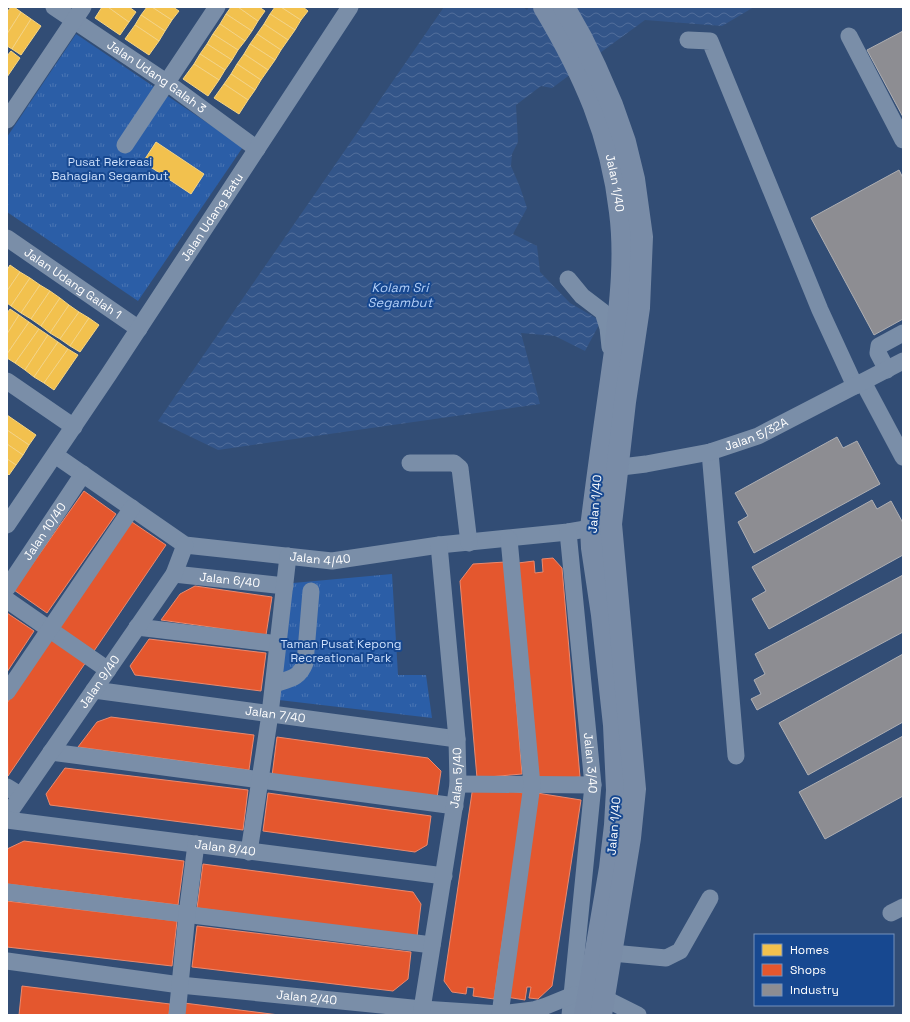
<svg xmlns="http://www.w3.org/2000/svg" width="910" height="1022" font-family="'Space Grotesk',sans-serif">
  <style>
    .park { fill: url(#park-tufts) }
    .water { fill: url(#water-waves) }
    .homes { fill: #f2c14e; stroke: #f6d483 }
    .shops { fill: #e4572e; stroke: #ec896d }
    .industry { fill: #8d8d92; stroke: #afafb3 }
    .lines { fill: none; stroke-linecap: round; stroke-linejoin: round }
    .minor { stroke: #7a8ea8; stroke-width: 17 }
    .major { stroke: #798ca7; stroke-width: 22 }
    .labels { text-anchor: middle; stroke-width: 4; stroke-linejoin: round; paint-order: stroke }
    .street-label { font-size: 12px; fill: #fff; stroke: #174890 }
    .park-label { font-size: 12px; fill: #ccdffb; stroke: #174890 }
    .water-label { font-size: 13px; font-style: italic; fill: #b1cef7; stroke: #174890 }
  </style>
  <defs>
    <pattern id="park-tufts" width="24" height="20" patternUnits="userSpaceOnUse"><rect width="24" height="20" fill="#2b5ea7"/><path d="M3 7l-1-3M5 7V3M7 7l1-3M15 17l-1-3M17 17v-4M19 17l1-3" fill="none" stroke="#4b76b4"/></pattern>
    <pattern id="water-waves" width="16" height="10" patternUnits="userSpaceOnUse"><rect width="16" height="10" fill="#335589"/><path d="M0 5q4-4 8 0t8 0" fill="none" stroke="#526e9b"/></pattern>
  </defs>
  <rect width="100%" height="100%" fill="#324d75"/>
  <g class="park">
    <polygon points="76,34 243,147 138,301 7,212 7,137"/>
    <polygon points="392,574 398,675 426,675 432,718 279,700 293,583"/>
  </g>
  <polygon class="water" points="444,7 523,7 527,10 529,7 754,7 722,26 645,20 552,88 541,86 516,105 518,142 512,154 511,166 520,187 527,208 513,234 537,246 540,272 570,303 601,321 585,351 555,336 521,333 540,404 218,450 158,421"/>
  <g class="homes">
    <polygon points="11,7 14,7 21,12 7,34 7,12"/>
    <polygon points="102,7 108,7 129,22 120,35 95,18"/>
    <polygon points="108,7 129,7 136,12 129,22"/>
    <polygon points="147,7 152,7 172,20 165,31 141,15"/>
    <polygon points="152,7 173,7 179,11 172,20"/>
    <polygon points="231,7 238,7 258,21 252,31 226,14"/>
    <polygon points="238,7 259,7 265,11 258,21"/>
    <polygon points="275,7 281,7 301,20 295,30 270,14"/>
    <polygon points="281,7 303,7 308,11 301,20"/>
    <polygon points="21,12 31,19 12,49 7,46 7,34"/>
    <polygon points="226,14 252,31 245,41 220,24"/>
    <polygon points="270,14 295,30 288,40 264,24"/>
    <polygon points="141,15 165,31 159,41 135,25"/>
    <polygon points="31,19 41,26 21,55 12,49"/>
    <polygon points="220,24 245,41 238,50 213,34"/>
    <polygon points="264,24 288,40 281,50 257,34"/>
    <polygon points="135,25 159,41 149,55 125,39"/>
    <polygon points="213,34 238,50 232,60 207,44"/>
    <polygon points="257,34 281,50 275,60 250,44"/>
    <polygon points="207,44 232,60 225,70 200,54"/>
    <polygon points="250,44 275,60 268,70 244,54"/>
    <polygon points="11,51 20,58 7,77 7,56"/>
    <polygon points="200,54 225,70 219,80 194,64"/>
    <polygon points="244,54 268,70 261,80 237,64"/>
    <polygon points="194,64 219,80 208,96 183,79"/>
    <polygon points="237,64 261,80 255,90 231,74"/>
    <polygon points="231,74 255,90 248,100 224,84"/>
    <polygon points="224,84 248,100 239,114 214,98"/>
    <polygon points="156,142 204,174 191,194 143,162"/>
    <polygon points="10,265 20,272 7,291 7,270"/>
    <polygon points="20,272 30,278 11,306 7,303 7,291"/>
    <polygon points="30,278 40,285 21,313 11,306"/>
    <polygon points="40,285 50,291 31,319 21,313"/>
    <polygon points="50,291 60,298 41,326 31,319"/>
    <polygon points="60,298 69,305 50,333 41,326"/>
    <polygon points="69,305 79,312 60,339 50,333"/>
    <polygon points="10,309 19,315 7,334 7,313"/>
    <polygon points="79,312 89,318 70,346 60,339"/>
    <polygon points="19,315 29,322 7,354 7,334"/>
    <polygon points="89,318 99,325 80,352 70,346"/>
    <polygon points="29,322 39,329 15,363 7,358 7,354"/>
    <polygon points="39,329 48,335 25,370 15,363"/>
    <polygon points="48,335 58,342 34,377 25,370"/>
    <polygon points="58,342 68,349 44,383 34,377"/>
    <polygon points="68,349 78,355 54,390 44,383"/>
    <polygon points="7,415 36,435 29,445 7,430"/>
    <polygon points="7,430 29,445 23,455 7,444"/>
    <polygon points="7,444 23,455 16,465 7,459"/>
    <polygon points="7,459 16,465 9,475 7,473"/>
  </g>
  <g class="shops">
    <polygon points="84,491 116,514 47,613 14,590"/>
    <polygon points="129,520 166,545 94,651 57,626"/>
    <polygon points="553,558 562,568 580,777 537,781 518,563 534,561 535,573 543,572 542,559"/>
    <polygon points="505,562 522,774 477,778 460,581 473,564"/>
    <polygon points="195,586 272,597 266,635 161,620 180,594"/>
    <polygon points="7,613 34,631 7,672"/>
    <polygon points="52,639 86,662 8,776 7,703"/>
    <polygon points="149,639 266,653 261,691 135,675 130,666"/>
    <polygon points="111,717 254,735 249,770 78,747 97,722"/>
    <polygon points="277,737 428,758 441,771 437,798 272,776"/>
    <polygon points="65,768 248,790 243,830 50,805 46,794"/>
    <polygon points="473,786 524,793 494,999 473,996 474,988 467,987 466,994 452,992 444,981"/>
    <polygon points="268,793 431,816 427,845 415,852 263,831"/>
    <polygon points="537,793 581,800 552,986 538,999 529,998 531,987 527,987 525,1000 506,997"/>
    <polygon points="24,841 184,861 178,905 7,884 7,849"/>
    <polygon points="203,864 413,892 421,904 417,937 197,908"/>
    <polygon points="7,901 177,921 172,966 7,947"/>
    <polygon points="197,926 411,952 408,979 393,991 192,967"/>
    <polygon points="22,986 170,1004 169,1015 19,1015"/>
    <polygon points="184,1003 279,1015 183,1015"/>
  </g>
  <g class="industry">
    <polygon points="903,31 903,117 867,50"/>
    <polygon points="899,170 903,178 903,319 874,335 811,218"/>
    <polygon points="837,437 843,448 857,441 880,484 754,553 738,522 748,516 735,493"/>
    <polygon points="872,500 877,509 891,501 903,523 903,555 769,629 752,599 766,591 752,567"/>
    <polygon points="903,575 903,632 757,710 751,699 761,694 754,680 765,674 755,654"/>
    <polygon points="903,654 903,722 808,775 779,723"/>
    <polygon points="903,736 903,796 825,839 799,792"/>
  </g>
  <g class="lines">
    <g class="minor">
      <path id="s1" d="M 54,7 L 166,82 L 257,149"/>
      <polyline points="849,36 903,140"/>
      <polyline points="688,40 710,41 820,310 855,386"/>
      <polyline points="7,120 83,7"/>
      <polyline points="125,145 217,7"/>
      <path id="s2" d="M 7,238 L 139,329"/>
      <polyline points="568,279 582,296 603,312 608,328 610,347"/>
      <polyline points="887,370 878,353 879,346 903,333"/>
      <polyline points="7,381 74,427"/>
      <polyline points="863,382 903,457"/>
      <polyline points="710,452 736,756"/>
      <path id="s3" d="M 55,455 L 185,545 L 332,561 L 439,545 L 568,532 L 603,526"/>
      <polyline points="410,463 454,463 460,468 469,543"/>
      <path id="s4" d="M 605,469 L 646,464 L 710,452 L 758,436 L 903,361"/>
      <path id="s5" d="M 7,525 L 109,374 L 350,7"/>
      <path id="s6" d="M 568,532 L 593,785 L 570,1015"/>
      <path id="s7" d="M 174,574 L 285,586"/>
      <path id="s8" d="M 7,588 L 83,474"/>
      <polyline points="7,600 108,670"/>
      <polyline points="137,627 279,644"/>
      <path d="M 274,684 C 289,679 299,679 305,663 L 311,591"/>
      <path id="s9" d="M 94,690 L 457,739"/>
      <polyline points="7,692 132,508"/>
      <polyline points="51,752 455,806"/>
      <polyline points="458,784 593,785"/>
      <polyline points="7,787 20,795"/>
      <path id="s10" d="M 7,816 L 174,574 L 185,545"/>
      <path id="s11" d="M 7,820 L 444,876"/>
      <polyline points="249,852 270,714 288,556"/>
      <polyline points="7,892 432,945"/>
      <polyline points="891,913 903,907"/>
      <polyline points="612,953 666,958 680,951 710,898"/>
      <path id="s12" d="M 7,961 L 180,985 L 422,1009 L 500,1014 L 533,1010 L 546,1006 L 573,995 L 588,996 L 604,998 L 638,1015"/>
      <path id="s13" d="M 422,1009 L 458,784 L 457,739 L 439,545"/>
      <polyline points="500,1014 532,785 509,539"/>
      <polyline points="177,1015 187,914 196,844"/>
    </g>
    <g class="major">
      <path id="s14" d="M 544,7 C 584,74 611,134 620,212 C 626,258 620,305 615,351 C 607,410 598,469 591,528 L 592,548 L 602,615 L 614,725 L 617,790 L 615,825 L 610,868 L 585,1015"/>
      <polyline points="564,7 582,39 595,66 612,105 625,142 634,179 642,237 639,308 625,402 611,524 635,789 630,838 601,1015"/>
    </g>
  </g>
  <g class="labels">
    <g class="street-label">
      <text dy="4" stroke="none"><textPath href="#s1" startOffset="124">Jalan Udang Galah 3</textPath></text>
      <text dy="4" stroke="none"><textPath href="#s14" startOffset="191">Jalan 1/40</textPath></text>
      <text dy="4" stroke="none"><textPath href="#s5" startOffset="370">Jalan Udang Batu</textPath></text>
      <text dy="4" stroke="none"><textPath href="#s2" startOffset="80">Jalan Udang Galah 1</textPath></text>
      <text dy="4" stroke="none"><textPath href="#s4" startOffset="156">Jalan 5/32A</textPath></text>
      <text transform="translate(595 504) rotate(-85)" y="4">Jalan 1/40</text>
      <text dy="4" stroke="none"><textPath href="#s8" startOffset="68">Jalan 10/40</textPath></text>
      <text dy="4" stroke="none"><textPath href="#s3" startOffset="294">Jalan 4/40</textPath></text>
      <text dy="4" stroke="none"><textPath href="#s7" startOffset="56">Jalan 6/40</textPath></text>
      <text dy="4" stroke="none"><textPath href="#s10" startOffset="163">Jalan 9/40</textPath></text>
      <text dy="4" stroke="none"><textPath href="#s9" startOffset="183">Jalan 7/40</textPath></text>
      <text dy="4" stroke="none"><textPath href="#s6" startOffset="232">Jalan 3/40</textPath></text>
      <text dy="4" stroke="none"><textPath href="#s13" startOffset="234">Jalan 5/40</textPath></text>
      <text transform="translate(614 826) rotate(-85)" y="4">Jalan 1/40</text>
      <text dy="4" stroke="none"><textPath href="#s11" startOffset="220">Jalan 8/40</textPath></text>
      <text dy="4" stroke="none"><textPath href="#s12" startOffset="302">Jalan 2/40</textPath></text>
    </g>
    <g class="park-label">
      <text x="110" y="166">Pusat Rekreasi<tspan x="110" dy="14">Bahagian Segambut</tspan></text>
      <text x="341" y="648">Taman Pusat Kepong<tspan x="341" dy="14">Recreational Park</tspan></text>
    </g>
    <g class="water-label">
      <text x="400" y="292">Kolam Sri<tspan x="400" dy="15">Segambut</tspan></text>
    </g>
  </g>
  <rect width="910" height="1022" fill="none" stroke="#ffffff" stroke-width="16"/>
  <rect x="754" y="934" width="140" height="72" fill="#174890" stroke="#7491bc"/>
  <rect x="762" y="944" width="20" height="12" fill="#f2c14e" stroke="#7491bc"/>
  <text x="790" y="954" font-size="12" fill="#ffffff">Homes</text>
  <rect x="762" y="964" width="20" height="12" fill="#e4572e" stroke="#7491bc"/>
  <text x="790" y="974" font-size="12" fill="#ffffff">Shops</text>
  <rect x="762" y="984" width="20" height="12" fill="#8d8d92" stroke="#7491bc"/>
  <text x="790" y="994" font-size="12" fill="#ffffff">Industry</text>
</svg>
